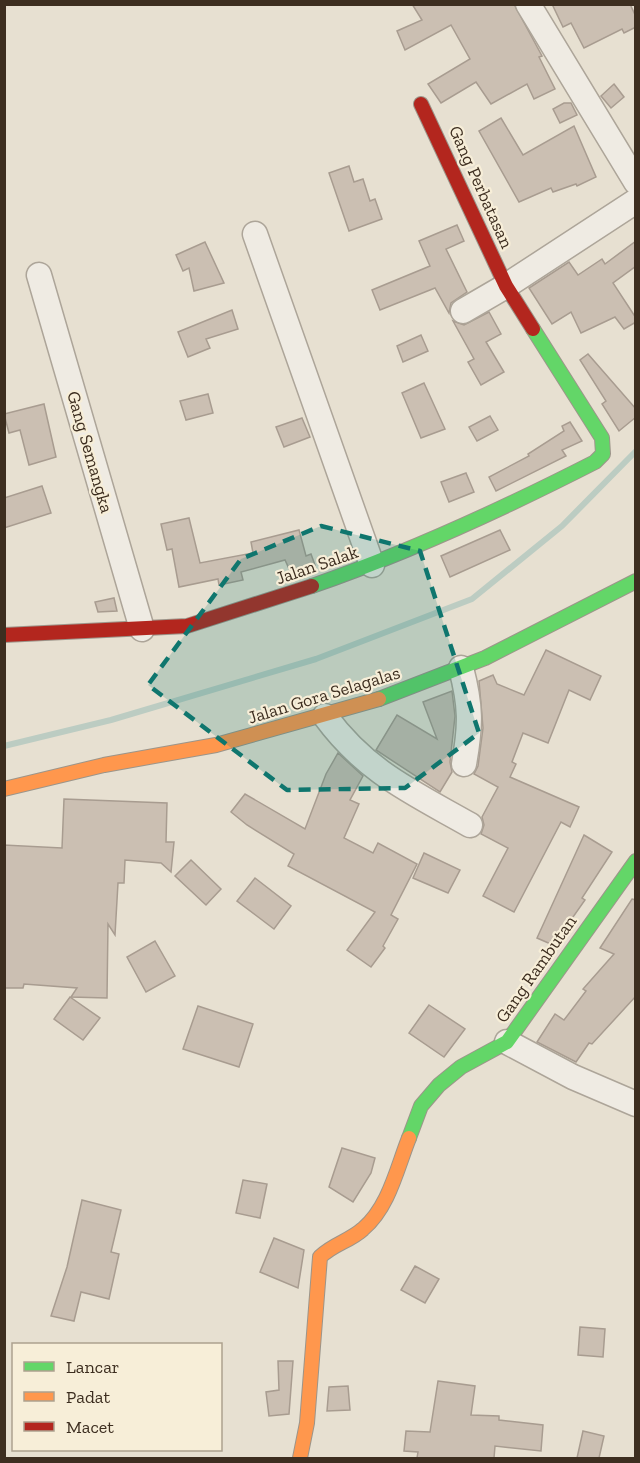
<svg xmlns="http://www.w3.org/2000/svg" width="640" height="1463" font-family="'Zilla Slab',serif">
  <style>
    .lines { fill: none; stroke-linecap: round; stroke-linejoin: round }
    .stream { stroke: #bcccc2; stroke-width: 6 }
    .building { fill: #cbbfb2; stroke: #a89c90; stroke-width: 1.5 }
    .street-casing { stroke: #ada599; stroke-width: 27 }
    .fast-casing { stroke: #9c958a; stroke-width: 16 }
    .slow-casing { stroke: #9c958a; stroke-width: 16 }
    .jam-casing { stroke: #9c958a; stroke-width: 16 }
    .street { stroke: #efebe3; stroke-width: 24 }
    .fast { stroke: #63d668; stroke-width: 14 }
    .slow { stroke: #ff974d; stroke-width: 14 }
    .jam { stroke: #b3261e; stroke-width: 14 }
    .marked { fill: #0f766e; fill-opacity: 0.2; stroke: #0f766e; stroke-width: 4.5; stroke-dasharray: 12 8; stroke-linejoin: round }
    .labels { text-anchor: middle; stroke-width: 4.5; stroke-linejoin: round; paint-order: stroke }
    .street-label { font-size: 18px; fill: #3d2e20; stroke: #f7eed8 }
  </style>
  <rect width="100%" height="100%" fill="#e7e0d1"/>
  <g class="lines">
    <polyline class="stream" points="4,746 111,720 316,659 472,599 562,526 636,451"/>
  </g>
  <g class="building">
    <polygon points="412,4 514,4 542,56 539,57 555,89 534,99 527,84 491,104 476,82 441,103 428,84 470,59 451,25 405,50 397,31 422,20"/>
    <polygon points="552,4 630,4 636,17 636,27 624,33 622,29 584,48 571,23 563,27"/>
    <polygon points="614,84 624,97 611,108 601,96"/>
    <polygon points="564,103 571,103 577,115 560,123 553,109"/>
    <polygon points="501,118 523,155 574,126 596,177 577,186 576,184 553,192 551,188 519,202 479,131"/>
    <polygon points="349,166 354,182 363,179 370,201 375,199 382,219 349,231 329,173"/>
    <polygon points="457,225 464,241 446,249 467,292 451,303 449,313 435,288 380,310 372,290 430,266 419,241"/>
    <polygon points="636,241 636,266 613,283 636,318 636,322 624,329 615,317 581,333 571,312 552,324 529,288 569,262 578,275 602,259 605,264"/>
    <polygon points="205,242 224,283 194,291 189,268 183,271 176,255"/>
    <polygon points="232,310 238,329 206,339 210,348 188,357 178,332"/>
    <polygon points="489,312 501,334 486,342 504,372 481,385 468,362 474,359 453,321 464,325"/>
    <polygon points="421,335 428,351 403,362 397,346"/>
    <polygon points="588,354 636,409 636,417 619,431 602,404 606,401 580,360"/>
    <polygon points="424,383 445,429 421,438 402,393"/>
    <polygon points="208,394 213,413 186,420 180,401"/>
    <polygon points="44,404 56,457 29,465 20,430 9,433 4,414"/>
    <polygon points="490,416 498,430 477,441 469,427"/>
    <polygon points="302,418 310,437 284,447 276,427"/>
    <polygon points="570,422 582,441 562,450 566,456 496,491 489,477 529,456 528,454 564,431 562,426"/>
    <polygon points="466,473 474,492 449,502 441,482"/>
    <polygon points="42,486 51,513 4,528 4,498"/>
    <polygon points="189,518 200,563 253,553 251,542 299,530 306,556 311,554 315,565 291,573 285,560 241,572 243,580 219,585 218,579 179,587 172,549 167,550 161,524"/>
    <polygon points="500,530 510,550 450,577 441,556"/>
    <polygon points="114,598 117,611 98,612 95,602"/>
    <polygon points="546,650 601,676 590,700 569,690 548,743 523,733 512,762 516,764 510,777 579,807 570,827 561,822 514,912 483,896 508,848 481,834 484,825 482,817 498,787 474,774 478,766 483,728 479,681 493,675 497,684 524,695"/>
    <polygon points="452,691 455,716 450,762 452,772 440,792 376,750 397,715 437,739 423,702"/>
    <polygon points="338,753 363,776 350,800 359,804 344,838 373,853 378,843 417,864 391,915 398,919 383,946 385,948 371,967 347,950 375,912 288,866 294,854 247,825 231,812 245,794 305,829 326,774"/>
    <polygon points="64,799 167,803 166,842 174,842 171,872 161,863 125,860 124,883 118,883 115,935 108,924 107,998 71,997 77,988 24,984 23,988 4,988 4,845 62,848"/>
    <polygon points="584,835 612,852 582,898 585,900 566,927 563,925 553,945 537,938"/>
    <polygon points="424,853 460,870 448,893 413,878"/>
    <polygon points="191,860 221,889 206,905 175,876"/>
    <polygon points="255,878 291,906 274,929 237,901"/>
    <polygon points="632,899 636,900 636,996 592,1044 589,1043 576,1062 537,1042 555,1014 564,1020 586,991 583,989 614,954 600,948"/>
    <polygon points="155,941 175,976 146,992 127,957"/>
    <polygon points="70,997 100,1018 83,1040 54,1019"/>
    <polygon points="429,1005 465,1029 444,1057 409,1033"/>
    <polygon points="198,1006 253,1024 239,1067 183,1049"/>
    <polygon points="342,1148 375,1158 371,1173 353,1202 329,1187"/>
    <polygon points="243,1180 267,1184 260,1218 236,1213"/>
    <polygon points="82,1200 121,1210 111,1252 119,1254 109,1299 81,1292 74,1321 51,1316 67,1267"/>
    <polygon points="274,1238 304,1250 298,1288 260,1272"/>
    <polygon points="415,1266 439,1279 425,1303 401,1290"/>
    <polygon points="580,1327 605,1329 603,1357 578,1355"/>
    <polygon points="278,1361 293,1361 289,1414 269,1416 266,1392 279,1390"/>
    <polygon points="438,1381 475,1386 471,1415 499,1416 499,1420 543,1425 541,1451 495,1446 494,1458 417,1458 418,1452 404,1451 406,1431 430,1432"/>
    <polygon points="348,1386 350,1410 327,1411 329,1387"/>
    <polygon points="583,1431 604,1436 599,1458 577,1458"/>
  </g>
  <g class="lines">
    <defs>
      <g id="street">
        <polyline points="528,4 636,182"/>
        <polyline points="255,234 372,565"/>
        <polyline points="39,275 142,629"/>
        <polyline points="463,311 506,286 636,201"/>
        <path d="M 461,668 C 471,706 471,725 464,764"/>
        <path d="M 325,716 C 366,772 412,792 470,825"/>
        <polyline points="507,1042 573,1077 636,1104"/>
      </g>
      <g id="fast">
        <path d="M 312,586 C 410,552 503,509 595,462 L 603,454 L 602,438 L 533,329"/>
        <polyline points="379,699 485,658 636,581"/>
        <polyline points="409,1138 421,1106 439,1085 461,1067 507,1042 636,861"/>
      </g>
      <g id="slow">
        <polyline points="4,789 104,765 216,745 379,699"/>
        <path d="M 300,1458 L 307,1423 L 320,1257 C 333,1244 350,1241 363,1229 C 389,1207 397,1168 409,1138"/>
      </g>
      <g id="jam">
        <polyline points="421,104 506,286 533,329"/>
        <polyline points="4,635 187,626 312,586"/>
      </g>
    </defs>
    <use href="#street" class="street-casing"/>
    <use href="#fast" class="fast-casing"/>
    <use href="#slow" class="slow-casing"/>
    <use href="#jam" class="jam-casing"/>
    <use href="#street" class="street"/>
    <use href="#fast" class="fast"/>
    <use href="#slow" class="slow"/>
    <use href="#jam" class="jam"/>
  </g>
  <path class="marked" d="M 321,526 L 420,551 L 479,733 L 405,788 L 287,790 L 148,685 L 241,559 Z"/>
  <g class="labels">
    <g class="street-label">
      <text transform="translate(481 187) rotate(66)" y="6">Gang Perbatasan</text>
      <text transform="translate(90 452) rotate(74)" y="6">Gang Semangka</text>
      <text transform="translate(317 565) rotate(-19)" y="6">Jalan Salak</text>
      <text transform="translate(324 695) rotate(-17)" y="6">Jalan Gora Selagalas</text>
      <text transform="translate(536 969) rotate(-55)" y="6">Gang Rambutan</text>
    </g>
  </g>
  <rect width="640" height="1463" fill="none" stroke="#3d2e20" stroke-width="12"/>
  <rect x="12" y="1343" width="210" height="108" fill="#f7eed8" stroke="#ada18e" stroke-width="1.5"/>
  <rect x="24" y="1362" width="30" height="9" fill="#63d668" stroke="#ada18e" stroke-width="1.5"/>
  <text x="66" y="1373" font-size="18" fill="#3d2e20">Lancar</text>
  <rect x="24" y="1392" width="30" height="9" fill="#ff974d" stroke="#ada18e" stroke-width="1.5"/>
  <text x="66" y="1403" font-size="18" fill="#3d2e20">Padat</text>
  <rect x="24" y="1422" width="30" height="9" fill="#b3261e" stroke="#ada18e" stroke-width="1.5"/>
  <text x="66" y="1433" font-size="18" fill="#3d2e20">Macet</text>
</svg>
